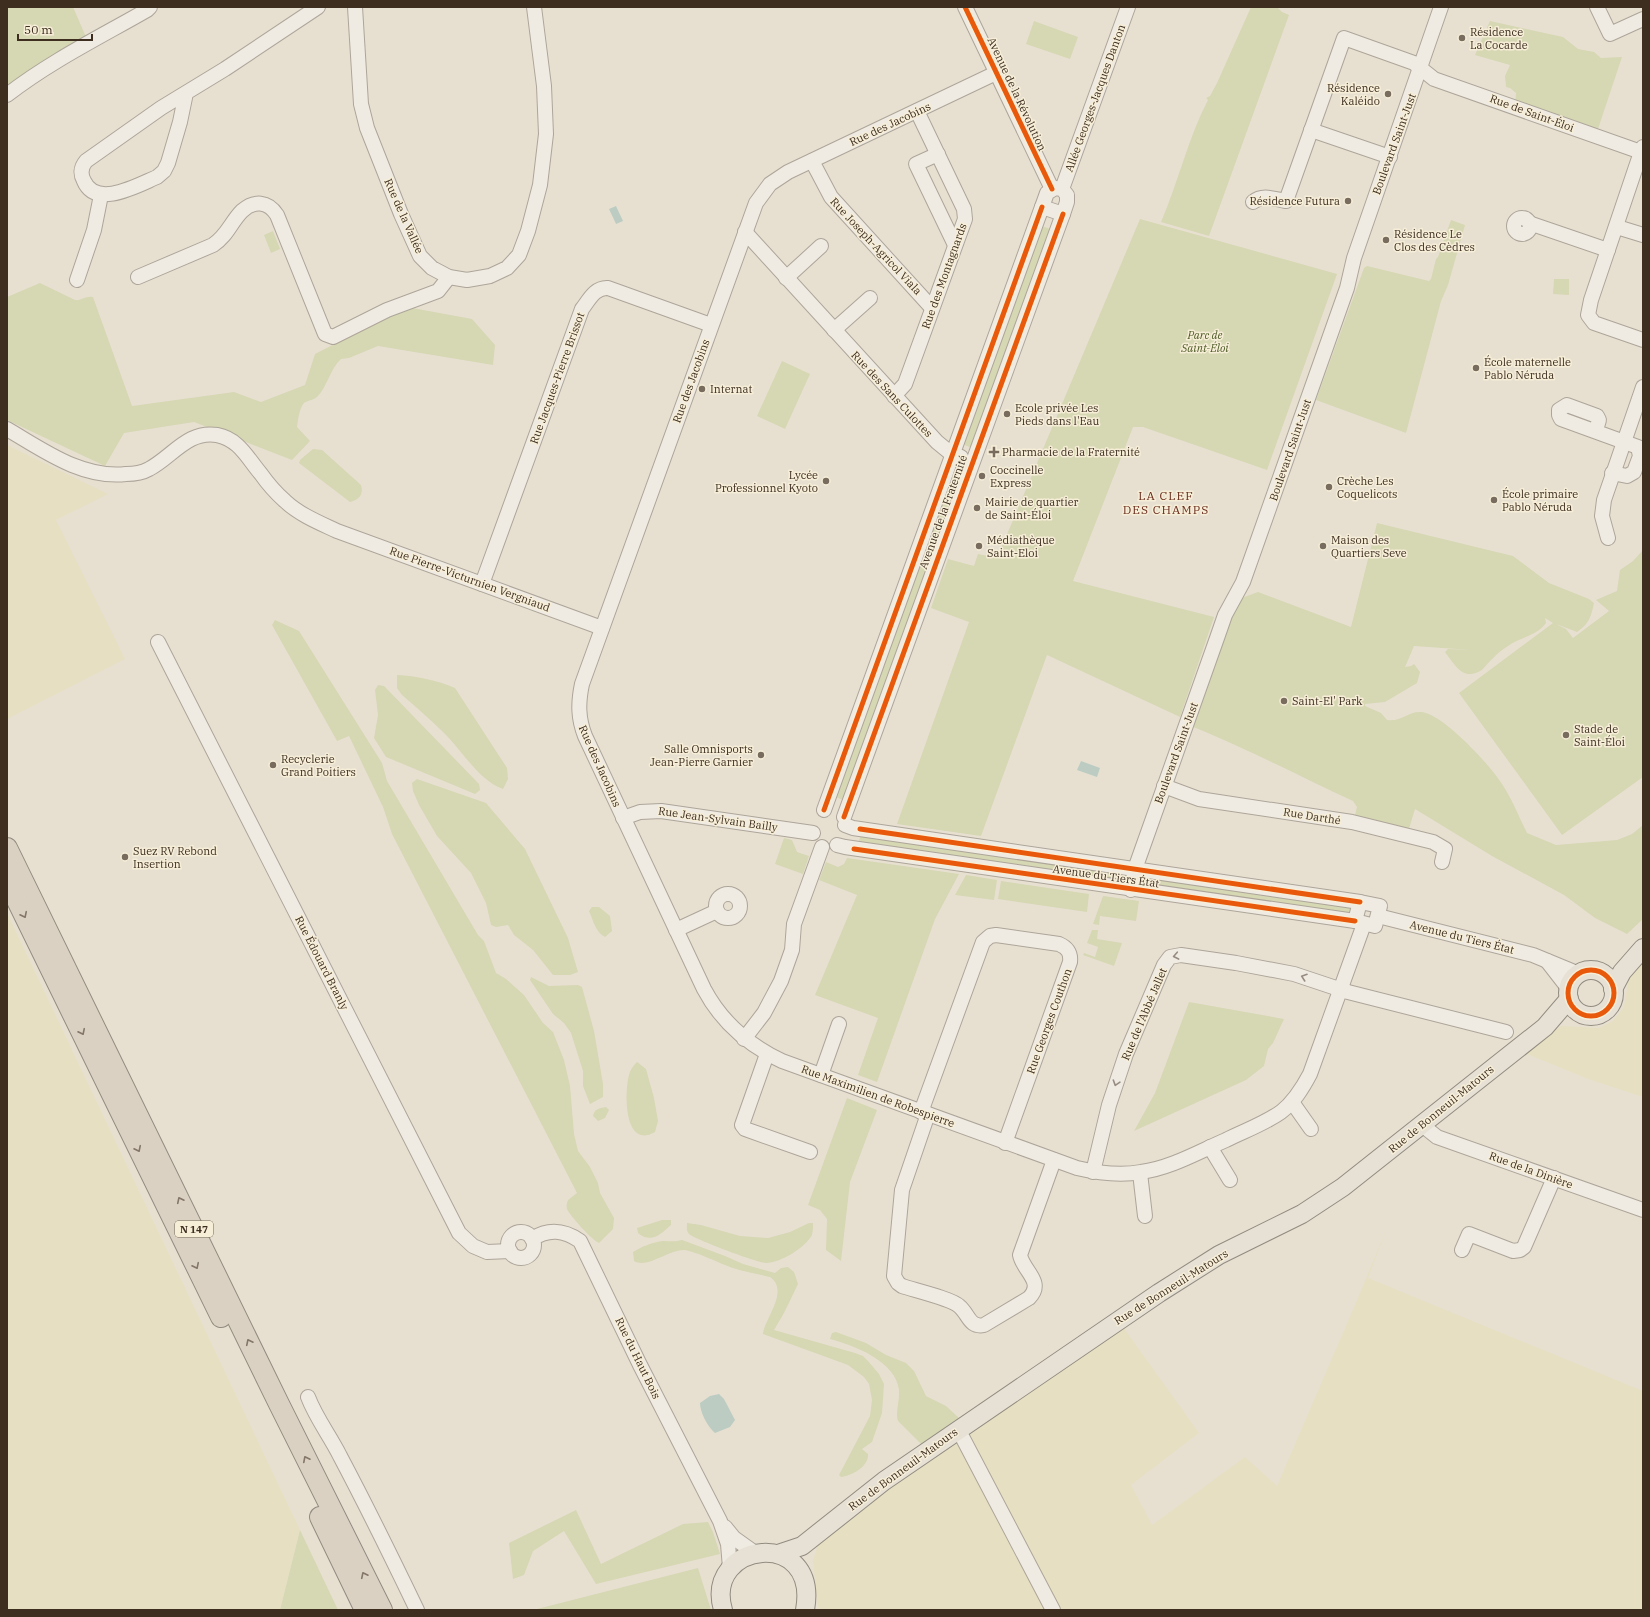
<svg xmlns="http://www.w3.org/2000/svg" width="1650" height="1617" font-family="'IBM Plex Serif',serif">
  <style>
    .farmland { fill: #e6dfc2 }
    .green { fill: #d6d7b3 }
    .water { fill: #bcccc2 }
    .lines { fill: none; stroke-linecap: round; stroke-linejoin: round }
    .minor-casing { stroke: #ada599; stroke-width: 16 }
    .major-casing { stroke: #928b80; stroke-width: 20 }
    .highway-casing { stroke: #928b80; stroke-width: 22 }
    .minor { stroke: #efebe3; stroke-width: 14 }
    .major { stroke: #e6e1d4; stroke-width: 18 }
    .highway { stroke: #dad1c2; stroke-width: 20 }
    .cycleway-casing { stroke: #f7eed8; stroke-width: 8 }
    .cycleway { stroke: #e8590c; stroke-width: 5 }
    .oneway { stroke: #847769 }
    .oneway2 { stroke: #968c82 }
    .poi-dot { fill: #786c5e; stroke: #f7eed8; stroke-width: 1.5 }
    .labels { text-anchor: middle; stroke-width: 3; stroke-linejoin: round; paint-order: stroke }
    .shield { fill: #f7eed8; stroke: #756857; stroke-width: 1 }
    .shield-label { font-size: 10px; font-weight: bold; fill: #3d2e20 }
    .poi-label { font-size: 11px; fill: #3d2e20; stroke: #f7eed8; text-anchor: start }
    .street-label { font-size: 11px; fill: #3d2e20; stroke: #f7eed8 }
    .park-label { font-size: 11px; font-style: italic; fill: #4d5a26; stroke: #f7eed8 }
    .neighbourhood-label { font-size: 12px; letter-spacing: 1px; fill: #6b2e1e; stroke: #f7eed8 }
  </style>
  <rect width="100%" height="100%" fill="#e7e0d1"/>
  <g class="farmland">
    <polygon points="7,445 108,494 56,520 125,659 7,719"/>
    <polygon points="7,913 300,1530 280,1610 7,1610"/>
    <polygon points="1643,960 1643,1097 1588,1079 1522,1052 1561,1026 1599,1028 1613,1021 1624,1007 1630,972"/>
    <polygon points="1389,1223 1368,1278 1643,1391 1643,1610 819,1610 817,1602 813,1560 828,1516 856,1490 971,1410 976,1417 1118,1320 1199,1433 1131,1485 1152,1525 1245,1457 1277,1486 1358,1298"/>
  </g>
  <g class="green">
    <polygon points="7,7 73,7 86,37 7,92"/>
    <path d="M 1251,7 L 1277,7 L 1282,12 L 1289,15 L 1209,236 L 1161,222 C 1178,183 1188,138 1208,100 L 1206,98 L 1210,96 L 1217,83 Z"/>
    <polygon points="1034,21 1078,37 1070,59 1026,44"/>
    <polygon points="1490,21 1563,37 1578,49 1594,52 1601,58 1622,57 1597,132 1515,105 1516,93 1510,88 1506,87 1505,76 1510,65 1475,55"/>
    <polygon points="1140,219 1337,274 1267,470 1143,427 1133,427 1073,581 1214,617 1180,717 1047,655 981,836 897,824 969,622 931,608 948,559 974,566 978,554 997,558"/>
    <polygon points="1451,220 1465,225 1448,285 1441,301 1406,433 1316,400 1364,268 1367,266 1429,281 1431,279 1436,259 1438,257"/>
    <polygon points="1039,225 1053,230 974,449 960,443"/>
    <polygon points="273,231 280,249 271,253 264,235"/>
    <polygon points="1554,279 1569,279 1569,295 1553,294"/>
    <path d="M 40,283 L 75,300 C 82,301 84,296 93,297 L 132,406 L 234,392 L 261,402 L 305,385 L 315,354 L 407,307 L 472,319 L 495,345 L 493,365 L 378,346 L 349,358 L 341,359 C 330,369 328,385 318,396 C 315,400 308,400 304,403 C 299,409 298,420 297,427 L 310,441 L 292,460 L 194,422 L 124,433 L 105,466 L 7,420 L 7,297 Z"/>
    <polygon points="782,361 810,374 785,429 757,416"/>
    <path d="M 313,449 L 322,450 L 361,485 C 364,494 359,500 350,502 L 299,463 L 300,460 Z"/>
    <polygon points="949,474 962,479 846,801 833,796"/>
    <path d="M 1377,523 L 1513,556 L 1549,583 L 1589,599 L 1594,603 C 1591,617 1589,624 1577,632 L 1556,624 L 1566,629 L 1573,638 L 1609,611 L 1596,600 L 1617,591 L 1620,570 L 1633,561 L 1643,550 L 1643,777 L 1562,835 L 1459,693 L 1553,623 L 1545,618 L 1546,623 C 1537,636 1520,637 1508,646 C 1498,652 1490,661 1482,670 C 1463,682 1455,665 1445,652 L 1448,649 L 1471,650 L 1414,646 L 1405,667 L 1411,666 L 1414,664 L 1420,672 L 1417,683 L 1385,702 L 1365,704 L 1365,706 L 1381,713 L 1387,720 C 1402,722 1407,711 1422,712 C 1444,715 1490,765 1502,784 C 1512,799 1519,817 1527,833 L 1556,845 L 1617,840 L 1632,834 L 1643,825 L 1643,919 L 1627,934 L 1595,918 L 1564,895 L 1492,856 L 1415,809 L 1408,832 L 1354,819 L 1357,807 L 1353,801 C 1299,776 1246,748 1191,726 L 1228,619 L 1239,599 L 1258,592 L 1351,627 Z"/>
    <path d="M 275,620 L 299,631 L 382,763 L 387,781 L 478,935 L 484,941 L 496,973 L 506,979 L 524,995 L 543,1023 L 553,1032 L 564,1060 L 570,1086 L 574,1134 L 578,1151 L 590,1167 L 598,1183 L 600,1193 L 614,1218 L 613,1229 L 599,1243 C 593,1241 570,1216 567,1209 C 566,1206 567,1203 568,1200 L 577,1193 L 392,834 L 383,807 L 349,736 L 337,741 L 272,625 Z"/>
    <path d="M 397,675 C 416,676 437,680 455,688 L 507,768 L 508,779 L 503,789 C 478,780 462,750 443,732 C 430,719 416,707 402,695 L 397,688 Z"/>
    <polygon points="378,685 384,686 479,784 480,790 475,794 386,757 374,738 378,715 375,690"/>
    <polygon points="417,779 486,803 525,849 568,938 578,972 570,975 553,975 533,950 514,935 508,925 496,927 491,925 486,903 471,873 437,836 419,805 413,791 412,783"/>
    <polygon points="862,832 1116,869 1113,884 857,846"/>
    <polygon points="784,838 792,840 797,852 809,856 803,874 775,864"/>
    <polygon points="847,858 959,874 935,919 877,1082 858,1075 878,1018 815,995 857,895 819,880 826,862 838,867 844,864"/>
    <polygon points="1147,874 1351,906 1348,916 1144,888"/>
    <polygon points="966,875 997,880 994,900 955,895"/>
    <polygon points="1001,881 1089,894 1087,912 998,899"/>
    <polygon points="1103,896 1139,901 1136,921 1100,916 1099,925 1093,924"/>
    <path d="M 592,907 L 599,907 L 610,916 L 612,931 L 605,937 C 596,933 593,920 589,911 Z"/>
    <polygon points="1092,930 1098,930 1097,939 1122,943 1114,966 1083,955 1084,953 1095,957 1098,947 1087,943"/>
    <polygon points="531,977 549,986 578,985 582,987 594,1031 603,1084 603,1097 590,1104 583,1086 583,1071 571,1033 564,1023 553,1014 530,980"/>
    <polygon points="1189,1002 1284,1019 1273,1043 1268,1049 1264,1066 1246,1080 1134,1131 1155,1093"/>
    <path d="M 637,1062 L 646,1069 L 654,1098 L 658,1121 L 655,1132 C 624,1150 624,1093 629,1075 C 630,1070 633,1066 637,1062 Z"/>
    <polygon points="847,1098 877,1110 850,1182 841,1261 826,1250 827,1219 820,1210 808,1205"/>
    <path d="M 606,1107 L 609,1110 L 605,1118 L 598,1121 L 593,1116 C 594,1109 600,1108 606,1107 Z"/>
    <path d="M 662,1220 L 671,1220 L 671,1225 C 661,1234 651,1244 638,1233 L 637,1228 Z"/>
    <path d="M 687,1223 L 701,1225 L 740,1236 L 768,1238 L 790,1232 L 809,1223 L 813,1223 C 813,1227 813,1231 812,1235 C 805,1248 780,1263 766,1263 C 758,1263 694,1239 689,1234 C 686,1231 687,1227 687,1223 Z"/>
    <path d="M 682,1240 L 725,1256 L 743,1264 L 775,1273 L 781,1268 L 788,1267 L 794,1272 L 798,1284 L 784,1313 L 774,1330 L 855,1353 L 863,1356 L 868,1361 L 879,1374 L 884,1384 L 882,1413 L 872,1442 L 862,1449 L 868,1454 C 869,1467 851,1476 841,1477 L 839,1475 L 870,1416 L 872,1400 L 869,1384 L 864,1377 L 848,1365 L 763,1334 C 764,1319 790,1291 770,1277 C 758,1274 745,1272 733,1268 C 721,1264 695,1251 684,1250 C 668,1250 647,1269 634,1261 L 633,1252 C 641,1247 653,1242 663,1241 C 670,1241 675,1242 682,1240 Z"/>
    <path d="M 836,1332 L 866,1343 L 886,1355 L 906,1363 L 914,1371 L 926,1396 L 946,1406 L 959,1418 L 921,1444 L 898,1421 C 895,1414 900,1399 899,1390 C 896,1361 853,1345 830,1339 L 832,1333 Z"/>
    <polygon points="576,1510 601,1564 683,1524 708,1522 713,1532 720,1554 596,1584 564,1531 533,1551 524,1575 513,1579 509,1543"/>
    <polygon points="300,1530 338,1610 280,1610"/>
    <polygon points="698,1568 711,1610 533,1610"/>
  </g>
  <g class="water">
    <polygon points="616,206 623,221 616,224 609,209"/>
    <polygon points="1081,761 1100,768 1097,777 1077,770"/>
    <path d="M 719,1394 L 724,1399 L 735,1420 L 730,1427 L 715,1433 C 708,1427 700,1413 700,1403 L 710,1396 Z"/>
  </g>
  <g class="lines">
    <defs>
      <g id="minor">
        <polyline points="355,7 361,104 367,128 401,214 420,256 432,268 449,277 467,280 490,276 507,268 519,255 528,231 540,185 546,134 544,86 534,7"/>
        <polyline points="965,7 1052,189"/>
        <polyline points="1597,7 1610,34 1643,19"/>
        <path d="M 996,73 L 788,172 L 770,184 L 756,203 L 582,684 C 578,703 578,718 585,736 L 704,989 C 722,1023 748,1045 782,1061 L 1077,1168 C 1098,1173 1119,1176 1141,1172 C 1171,1168 1198,1152 1226,1140 C 1244,1131 1264,1124 1281,1112 C 1294,1102 1302,1089 1310,1074 L 1364,924"/>
        <path d="M 186,93 L 180,122 L 168,163 L 164,171 L 157,177 C 138,185 96,209 84,181 C 80,174 81,167 86,161 L 161,108 L 225,69 L 318,7"/>
        <path d="M 7,95 C 51,61 100,37 147,10 L 150,7"/>
        <polyline points="1311,130 1390,157"/>
        <polyline points="1641,152 1591,300 1588,315 1594,323 1643,340"/>
        <polyline points="938,154 916,164 955,245"/>
        <polyline points="812,161 831,197 932,308"/>
        <polygon points="1055,188 1062,189 1067,195 1067,202 1063,214 1042,207 1047,193"/>
        <polyline points="1062,189 1128,7"/>
        <path d="M 1253,202 C 1263,194 1274,199 1286,201 L 1344,38 L 1414,63 L 1434,79 L 1641,152 L 1643,147"/>
        <circle cx="1522" cy="226" r="8"/>
        <polyline points="1529,223 1608,250"/>
        <polyline points="1617,227 1643,235"/>
        <polyline points="745,232 937,442 948,451 961,457"/>
        <path d="M 138,277 L 213,245 C 227,236 231,222 242,211 C 254,200 268,201 277,215 L 325,334 L 333,337 L 387,310 L 438,291 L 449,277"/>
        <polyline points="786,278 821,246"/>
        <polyline points="77,280 94,230 101,195"/>
        <polyline points="834,330 870,298"/>
        <polyline points="894,396 905,384 965,219 964,209 917,111"/>
        <path d="M 7,429 C 43,450 82,479 126,474 C 135,474 142,473 149,469 C 172,457 188,430 217,435 C 239,439 248,459 261,474 C 268,484 276,493 285,501 C 300,515 320,523 337,531 L 602,628"/>
        <polyline points="1596,430 1599,420 1597,416 1567,405 1559,410 1559,415 1561,419 1638,447 1640,456 1634,472 1627,476 1612,473"/>
        <polyline points="1608,538 1602,516 1604,500 1643,387"/>
        <path d="M 482,584 L 582,309 C 589,300 595,287 608,288 L 711,325"/>
        <polyline points="158,642 459,1233 473,1246 487,1252 510,1251"/>
        <polyline points="1164,786 1199,799 1352,822 1433,842 1445,849 1442,862"/>
        <polyline points="824,810 1042,207"/>
        <polyline points="844,817 1063,214"/>
        <polyline points="623,818 640,812 661,811 813,833"/>
        <polyline points="845,825 853,828 1360,902"/>
        <polyline points="837,845 845,847 1355,921"/>
        <polyline points="1131,890 1135,869 1217,638 1225,615 1243,582 1347,288 1354,258 1441,7"/>
        <circle cx="728" cy="906" r="12"/>
        <polygon points="1360,902 1380,906 1375,926 1355,921"/>
        <polyline points="1378,916 1533,955 1579,974"/>
        <polyline points="676,930 717,911"/>
        <polyline points="1547,961 1568,988"/>
        <polyline points="744,1039 764,1013 781,981 792,950 794,924 822,847"/>
        <polyline points="767,1054 742,1125 745,1129 810,1152"/>
        <polyline points="821,1075 839,1024"/>
        <polyline points="1292,1102 1311,1129"/>
        <path d="M 921,1112 L 983,942 L 990,936 L 996,935 L 1059,944 C 1068,948 1071,953 1070,962 L 1005,1143"/>
        <path d="M 928,1114 L 902,1190 L 894,1276 L 898,1283 L 902,1286 C 914,1290 952,1299 959,1306 C 969,1314 969,1328 984,1325 L 1029,1298 C 1045,1282 1023,1271 1020,1255 L 1054,1160"/>
        <polyline points="1422,1125 1437,1137 1643,1210"/>
        <polyline points="1210,1147 1230,1180"/>
        <polyline points="1093,1172 1109,1105 1126,1054 1164,965 1170,957 1181,955 1236,963 1294,974 1348,992 1506,1032"/>
        <polyline points="1140,1173 1145,1216"/>
        <circle cx="521" cy="1245" r="13"/>
        <path d="M 532,1239 C 549,1228 564,1230 580,1241 L 640,1365 L 720,1521 L 728,1544 L 730,1568"/>
        <polyline points="1462,1250 1469,1234 1513,1251 1520,1250 1524,1247 1554,1178"/>
        <path d="M 308,1397 C 316,1418 330,1436 340,1456 C 367,1507 392,1558 417,1610"/>
        <polyline points="958,1429 1053,1610"/>
        <polyline points="725,1527 734,1538 755,1553"/>
      </g>
      <g id="major">
        <circle cx="1591" cy="993" r="23"/>
        <polyline points="1613,989 1622,972 1643,948"/>
        <polyline points="778,1554 802,1546 884,1481 1159,1293 1219,1255 1302,1214 1343,1187 1545,1027 1569,999"/>
        <path d="M 723,1610 C 703,1541 820,1527 805,1610"/>
      </g>
      <g id="highway">
        <polyline points="7,848 279,1404 382,1610"/>
        <polyline points="7,880 221,1317"/>
        <polyline points="320,1517 365,1610"/>
      </g>
    </defs>
    <use href="#minor" class="minor-casing"/>
    <use href="#major" class="major-casing"/>
    <use href="#highway" class="highway-casing"/>
    <use href="#minor" class="minor"/>
    <use href="#major" class="major"/>
    <use href="#highway" class="highway"/>
    <defs>
      <g id="cycleway">
        <polyline points="965,7 1052,189"/>
        <polyline points="824,810 1042,207"/>
        <polyline points="844,817 1063,214"/>
        <polyline points="860,829 1360,902"/>
        <polyline points="854,849 1355,921"/>
        <circle cx="1591" cy="993" r="23"/>
      </g>
    </defs>
    <use href="#cycleway" class="cycleway-casing"/>
    <use href="#cycleway" class="cycleway"/>
  </g>
  <defs><path id="oneway-chevron" d="M-2-3.5L2.5 0L-2 3.5" fill="none" stroke-width="1.6" stroke-linecap="round" stroke-linejoin="round"/></defs>
  <g class="oneway">
    <use href="#oneway-chevron" transform="translate(24 915) rotate(64)"/>
    <use href="#oneway-chevron" transform="translate(82 1032) rotate(64)"/>
    <use href="#oneway-chevron" transform="translate(138 1149) rotate(64)"/>
    <use href="#oneway-chevron" transform="translate(180 1200) rotate(-116)"/>
    <use href="#oneway-chevron" transform="translate(196 1266) rotate(64)"/>
    <use href="#oneway-chevron" transform="translate(249 1342) rotate(-116)"/>
    <use href="#oneway-chevron" transform="translate(306 1459) rotate(-117)"/>
    <use href="#oneway-chevron" transform="translate(364 1575) rotate(-116)"/>
  </g>
  <g class="oneway2">
    <use href="#oneway-chevron" transform="translate(1176 956) rotate(169)"/>
    <use href="#oneway-chevron" transform="translate(1304 977) rotate(-161)"/>
    <use href="#oneway-chevron" transform="translate(1116 1083) rotate(108)"/>
  </g>
  <g class="poi-dot">
    <circle cx="1462" cy="38" r="4"/>
    <circle cx="1388" cy="94" r="4"/>
    <circle cx="1348" cy="201" r="4"/>
    <circle cx="1386" cy="240" r="4"/>
    <circle cx="1476" cy="368" r="4"/>
    <circle cx="702" cy="389" r="4"/>
    <circle cx="1007" cy="414" r="4"/>
    <path d="M992 446h4v4h4v4h-4v4h-4v-4h-4v-4h4z"/>
    <circle cx="982" cy="476" r="4"/>
    <circle cx="826" cy="481" r="4"/>
    <circle cx="1329" cy="487" r="4"/>
    <circle cx="1494" cy="500" r="4"/>
    <circle cx="977" cy="508" r="4"/>
    <circle cx="979" cy="546" r="4"/>
    <circle cx="1323" cy="546" r="4"/>
    <circle cx="1284" cy="701" r="4"/>
    <circle cx="1566" cy="735" r="4"/>
    <circle cx="761" cy="755" r="4"/>
    <circle cx="273" cy="765" r="4"/>
    <circle cx="125" cy="857" r="4"/>
  </g>
  <g class="labels">
    <rect class="shield" x="175" y="1221" width="38" height="16" rx="3"/>
    <g class="shield-label">
      <text x="194" y="1233">N 147</text>
    </g>
    <g class="poi-label">
      <text x="1470" y="36">Résidence<tspan x="1470" dy="13">La Cocarde</tspan></text>
      <text x="1380" y="92" text-anchor="end">Résidence<tspan x="1380" dy="13">Kaléido</tspan></text>
      <text x="1340" y="205" text-anchor="end">Résidence Futura</text>
      <text x="1394" y="238">Résidence Le<tspan x="1394" dy="13">Clos des Cèdres</tspan></text>
      <text x="1484" y="366">École maternelle<tspan x="1484" dy="13">Pablo Néruda</tspan></text>
      <text x="710" y="393">Internat</text>
      <text x="1015" y="412">Ecole privée Les<tspan x="1015" dy="13">Pieds dans l'Eau</tspan></text>
      <text x="1002" y="456">Pharmacie de la Fraternité</text>
      <text x="990" y="474">Coccinelle<tspan x="990" dy="13">Express</tspan></text>
      <text x="818" y="479" text-anchor="end">Lycée<tspan x="818" dy="13">Professionnel Kyoto</tspan></text>
      <text x="1337" y="485">Crèche Les<tspan x="1337" dy="13">Coquelicots</tspan></text>
      <text x="1502" y="498">École primaire<tspan x="1502" dy="13">Pablo Néruda</tspan></text>
      <text x="985" y="506">Mairie de quartier<tspan x="985" dy="13">de Saint-Éloi</tspan></text>
      <text x="987" y="544">Médiathèque<tspan x="987" dy="13">Saint-Eloi</tspan></text>
      <text x="1331" y="544">Maison des<tspan x="1331" dy="13">Quartiers Seve</tspan></text>
      <text x="1292" y="705">Saint-El' Park</text>
      <text x="1574" y="733">Stade de<tspan x="1574" dy="13">Saint-Éloi</tspan></text>
      <text x="753" y="753" text-anchor="end">Salle Omnisports<tspan x="753" dy="13">Jean-Pierre Garnier</tspan></text>
      <text x="281" y="763">Recyclerie<tspan x="281" dy="13">Grand Poitiers</tspan></text>
      <text x="133" y="855">Suez RV Rebond<tspan x="133" dy="13">Insertion</tspan></text>
    </g>
    <g class="street-label">
      <text transform="translate(1017 94) rotate(65)" y="4">Avenue de la Révolution</text>
      <text transform="translate(1095 98) rotate(-70)" y="4">Allée Georges-Jacques Danton</text>
      <text transform="translate(1532 113) rotate(20)" y="4">Rue de Saint-Éloi</text>
      <text transform="translate(890 124) rotate(-25)" y="4">Rue des Jacobins</text>
      <text transform="translate(1394 144) rotate(-70)" y="4">Boulevard Saint-Just</text>
      <text transform="translate(404 216) rotate(66)" y="4">Rue de la Vallée</text>
      <text transform="translate(876 246) rotate(47)" y="4">Rue Joseph-Agricol Viala</text>
      <text transform="translate(944 276) rotate(-70)" y="4">Rue des Montagnards</text>
      <text transform="translate(557 378) rotate(-70)" y="4">Rue Jacques-Pierre Brissot</text>
      <text transform="translate(691 381) rotate(-70)" y="4">Rue des Jacobins</text>
      <text transform="translate(892 394) rotate(47)" y="4">Rue des Sans Culottes</text>
      <text transform="translate(1290 450) rotate(-71)" y="4">Boulevard Saint-Just</text>
      <text transform="translate(943 512) rotate(-70)" y="4">Avenue de la Fraternité</text>
      <text transform="translate(470 579) rotate(20)" y="4">Rue Pierre-Victurnien Vergniaud</text>
      <text transform="translate(1176 753) rotate(-70)" y="4">Boulevard Saint-Just</text>
      <text transform="translate(600 766) rotate(66)" y="4">Rue des Jacobins</text>
      <text transform="translate(1312 816) rotate(9)" y="4">Rue Darthé</text>
      <text transform="translate(718 819) rotate(8)" y="4">Rue Jean-Sylvain Bailly</text>
      <text transform="translate(1106 876) rotate(8)" y="4">Avenue du Tiers État</text>
      <text transform="translate(1462 937) rotate(14)" y="4">Avenue du Tiers État</text>
      <text transform="translate(322 963) rotate(63)" y="4">Rue Édouard Branly</text>
      <text transform="translate(1144 1014) rotate(-67)" y="4">Rue de l'Abbé Jallet</text>
      <text transform="translate(1049 1021) rotate(-70)" y="4">Rue Georges Couthon</text>
      <text transform="translate(878 1096) rotate(20)" y="4">Rue Maximilien de Robespierre</text>
      <text transform="translate(1441 1109) rotate(-39)" y="4">Rue de Bonneuil-Matours</text>
      <text transform="translate(1531 1170) rotate(20)" y="4">Rue de la Dinière</text>
      <text transform="translate(1171 1287) rotate(-32)" y="4">Rue de Bonneuil-Matours</text>
      <text transform="translate(638 1358) rotate(64)" y="4">Rue du Haut Bois</text>
      <text transform="translate(903 1469) rotate(-36)" y="4">Rue de Bonneuil-Matours</text>
    </g>
    <g class="park-label">
      <text x="1205" y="339">Parc de<tspan x="1205" dy="13">Saint-Éloi</tspan></text>
    </g>
    <g class="neighbourhood-label">
      <text x="1166" y="500">LA CLEF<tspan x="1166" dy="14">DES CHAMPS</tspan></text>
    </g>
  </g>
  <rect width="1650" height="1617" fill="none" stroke="#3d2e20" stroke-width="16"/>
  <path d="M18 34v6h74v-6" fill="none" stroke="#3d2e20" stroke-width="2"/>
  <text x="24" y="34" font-size="12" fill="#3d2e20" stroke="#f7eed8" stroke-width="3" paint-order="stroke">50 m</text>
</svg>
